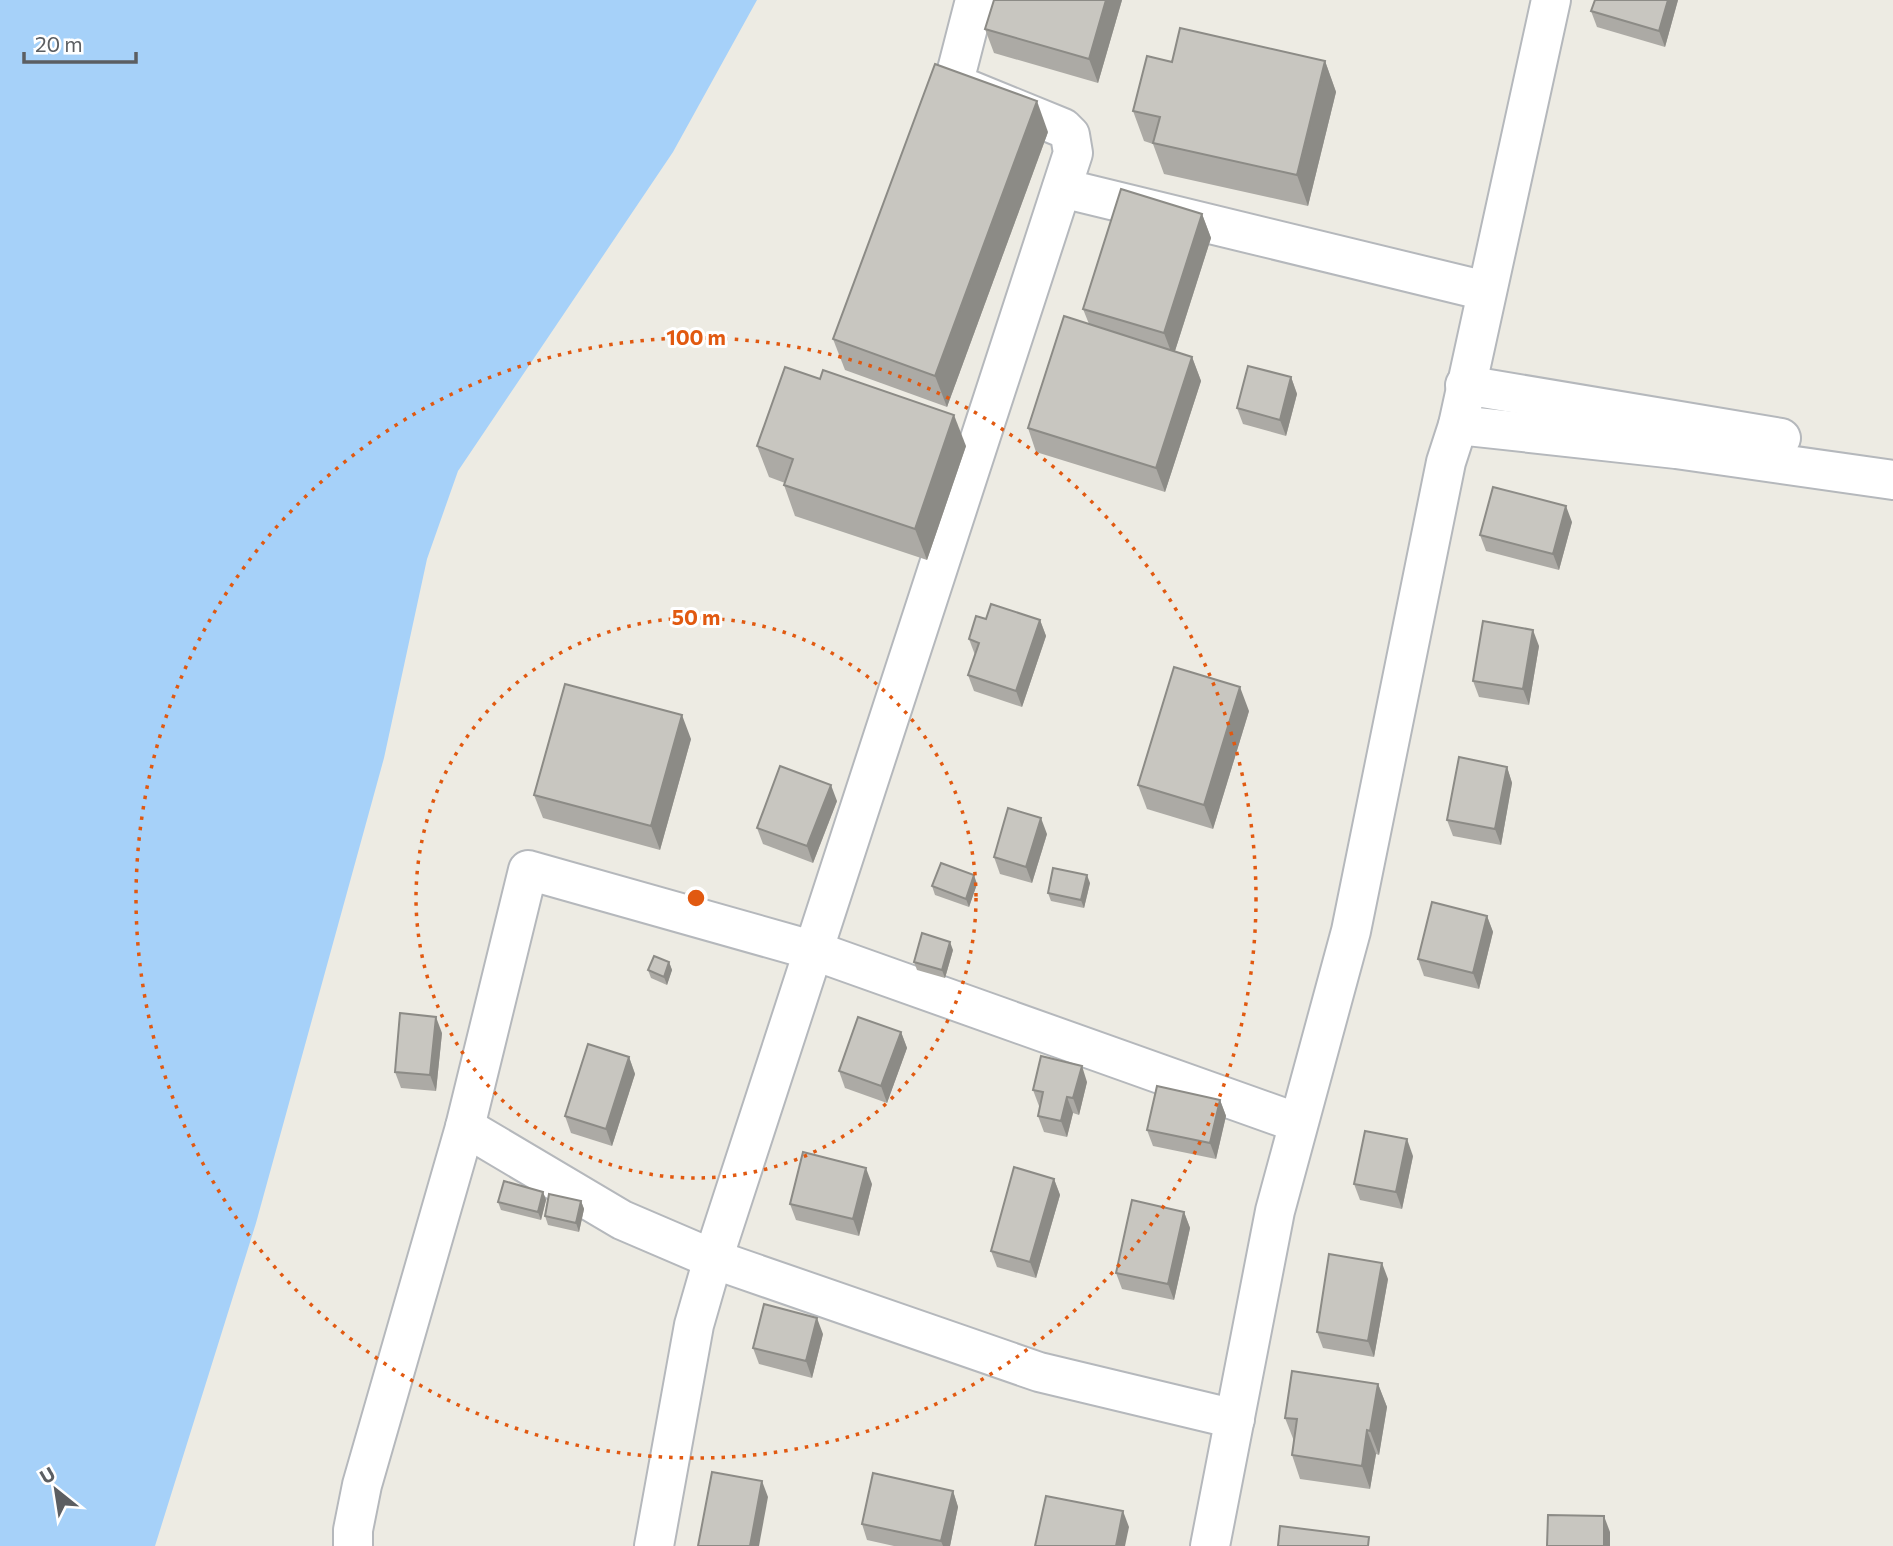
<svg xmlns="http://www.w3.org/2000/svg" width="1893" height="1546" font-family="Commissioner,sans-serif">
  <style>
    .water { fill: #a6d1f9 }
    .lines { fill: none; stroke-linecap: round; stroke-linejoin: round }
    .minor-casing { stroke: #b5b8bc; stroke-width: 42 }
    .minor { stroke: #fff; stroke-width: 38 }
    .wall { fill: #acaaa5 }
    .shaded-wall { fill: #8c8b86 }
    .building { fill: #c8c6c0; stroke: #8c8b86; stroke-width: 2 }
    .ring { fill: none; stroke: #e15910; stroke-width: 3.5; stroke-dasharray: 3.5 7 }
    .centre { fill: #e15910; stroke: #fff; stroke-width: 3.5 }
    .ring-label { font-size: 21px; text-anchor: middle; font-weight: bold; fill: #e15910; stroke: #fff; stroke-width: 6; stroke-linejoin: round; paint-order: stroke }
  </style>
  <rect width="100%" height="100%" fill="#edebe3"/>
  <polygon class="water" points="0,0 757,0 673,152 458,471 427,559 384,758 256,1223 155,1546 0,1546"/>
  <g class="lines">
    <defs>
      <g id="minor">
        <polyline points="1062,188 1486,291"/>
        <polyline points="1465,385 1781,438"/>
        <polyline points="1458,425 1676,449 1893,480"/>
        <polyline points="465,1127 622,1220 713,1259 1039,1372 1235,1419"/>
        <polyline points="353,1546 353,1530 362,1485 465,1127 528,870 815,951 1298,1123"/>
        <polyline points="654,1546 694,1325 713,1259 1073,153 1070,135 1063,128 960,86 956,79 957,70 975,0"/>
        <polyline points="1210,1546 1275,1211 1351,931 1446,462 1458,425 1551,0"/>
      </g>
    </defs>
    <use href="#minor" class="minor-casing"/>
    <use href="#minor" class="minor"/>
  </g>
  <g class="wall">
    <polygon points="994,0 1122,0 1098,83 994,53 985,29"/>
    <polygon points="1678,0 1665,47 1597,27 1591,11"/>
    <polygon points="1325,61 1336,92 1308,206 1164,174 1153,144 1144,141 1133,111 1172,62"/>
    <polygon points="1048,132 947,407 845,370 833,339"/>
    <polygon points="1202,214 1211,238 1175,351 1192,357 1201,381 1165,492 1036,452 1028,428 1089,324 1083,309"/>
    <polygon points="1291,377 1297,394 1286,436 1243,424 1237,408"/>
    <polygon points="757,446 966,446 927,560 795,516 784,485 785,483 769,477"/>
    <polygon points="1572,522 1559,570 1486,551 1480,535"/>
    <polygon points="1040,620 1046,636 1022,707 974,691 968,675 975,655 969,639"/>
    <polygon points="1539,646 1529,705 1479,697 1473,681"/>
    <polygon points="1249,711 1213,829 1147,809 1138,785"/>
    <polygon points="691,739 660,850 543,818 534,795"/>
    <polygon points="1507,767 1512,783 1501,845 1453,836 1447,820"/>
    <polygon points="837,801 813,863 763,844 757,828"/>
    <polygon points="1047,834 1032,883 1000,874 994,857"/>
    <polygon points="1090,883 1084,908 1051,901 1048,893"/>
    <polygon points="977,884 969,907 935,895 932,886"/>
    <polygon points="1487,916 1493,932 1479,989 1424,976 1418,959"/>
    <polygon points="953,950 945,978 917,970 914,962"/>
    <polygon points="669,962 672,970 667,985 651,978 648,970"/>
    <polygon points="901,1032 907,1048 887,1103 845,1088 839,1071"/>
    <polygon points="442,1033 436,1091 401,1088 395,1072"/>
    <polygon points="629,1057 635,1074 612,1146 571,1133 565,1116"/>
    <polygon points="1087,1082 1079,1115 1073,1113 1067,1137 1044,1132 1038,1116 1040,1106 1039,1106 1033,1090"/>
    <polygon points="1220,1100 1226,1116 1216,1159 1153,1146 1147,1130"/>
    <polygon points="1413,1156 1402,1209 1360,1200 1354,1184"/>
    <polygon points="1054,1179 1060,1195 1036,1278 997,1267 991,1251"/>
    <polygon points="872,1184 859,1236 796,1220 790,1204"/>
    <polygon points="543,1192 546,1200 541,1220 501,1210 498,1202"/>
    <polygon points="581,1201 584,1209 579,1232 548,1225 545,1216"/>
    <polygon points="1184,1212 1190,1228 1174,1300 1122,1289 1116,1273"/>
    <polygon points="1388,1279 1374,1357 1323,1348 1317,1332"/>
    <polygon points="823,1334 812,1378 759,1364 753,1348"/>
    <polygon points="1378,1384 1387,1407 1379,1455 1376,1454 1370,1489 1300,1479 1292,1455 1294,1441 1285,1418"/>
    <polygon points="953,1491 958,1507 950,1546 894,1546 867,1540 862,1524"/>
  </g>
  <g class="shaded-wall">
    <polygon points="1106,0 1122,0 1098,83 1089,59"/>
    <polygon points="1668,0 1678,0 1665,47 1659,31"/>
    <polygon points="1325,61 1336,92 1308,206 1297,175"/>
    <polygon points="1037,101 1048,132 947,407 935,376"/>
    <polygon points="1202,214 1211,238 1173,357 1164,333"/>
    <polygon points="1192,357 1201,381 1165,492 1156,468"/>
    <polygon points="1291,377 1297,394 1286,436 1280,420"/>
    <polygon points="954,415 966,446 927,560 915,529"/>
    <polygon points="1566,506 1572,522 1559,570 1553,554"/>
    <polygon points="1040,620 1046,636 1022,707 1016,691"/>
    <polygon points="1533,630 1539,646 1529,705 1523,689"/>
    <polygon points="1240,687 1249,711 1213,829 1204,805"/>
    <polygon points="682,715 691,739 660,850 651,826"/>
    <polygon points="1507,767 1512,783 1501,845 1495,829"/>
    <polygon points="831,785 837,801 813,863 807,846"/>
    <polygon points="1041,818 1047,834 1032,883 1026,867"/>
    <polygon points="974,875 977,884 969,907 966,899"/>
    <polygon points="1087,875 1090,883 1084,908 1081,900"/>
    <polygon points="1487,916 1493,932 1479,989 1473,973"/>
    <polygon points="950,942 953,950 945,978 942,970"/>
    <polygon points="669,962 672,970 667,985 664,977"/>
    <polygon points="436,1017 442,1033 436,1091 430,1075"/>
    <polygon points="901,1032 907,1048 887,1103 881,1086"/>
    <polygon points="629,1057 635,1074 612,1146 606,1129"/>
    <polygon points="1082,1066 1087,1082 1079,1115 1073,1098"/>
    <polygon points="1067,1097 1073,1113 1067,1137 1061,1121"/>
    <polygon points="1220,1100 1226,1116 1216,1159 1210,1143"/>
    <polygon points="1407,1139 1413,1156 1402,1209 1396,1192"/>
    <polygon points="866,1168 872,1184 859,1236 853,1219"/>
    <polygon points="1054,1179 1060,1195 1036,1278 1030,1262"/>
    <polygon points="543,1192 546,1200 541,1220 538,1212"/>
    <polygon points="581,1201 584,1209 579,1232 576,1223"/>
    <polygon points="1184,1212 1190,1228 1174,1300 1168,1284"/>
    <polygon points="1382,1263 1388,1279 1374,1357 1368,1341"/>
    <polygon points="817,1318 823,1334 812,1378 806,1361"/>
    <polygon points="1378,1384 1387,1407 1379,1455 1370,1431"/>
    <polygon points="1367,1430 1376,1454 1370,1489 1362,1466"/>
    <polygon points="762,1481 768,1497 759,1546 750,1546"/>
    <polygon points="953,1491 958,1507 950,1546 943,1546 941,1541"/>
    <polygon points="1123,1511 1129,1527 1125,1546 1116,1546"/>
    <polygon points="1604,1516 1610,1532 1610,1546 1604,1546"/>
  </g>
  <g class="building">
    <polygon points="994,0 1106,0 1089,59 985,29"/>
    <polygon points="1595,0 1668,0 1659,31 1591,11"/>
    <polygon points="1180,28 1325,61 1297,175 1153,143 1160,117 1133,111 1147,56 1172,62"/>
    <polygon points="935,64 1037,101 935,376 833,339"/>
    <polygon points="1121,189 1202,214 1164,333 1083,309"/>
    <polygon points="1064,316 1192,357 1156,468 1028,428"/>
    <polygon points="1248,366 1291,377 1280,420 1237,408"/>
    <polygon points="785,367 820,379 823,370 954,415 915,529 784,485 793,459 757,446"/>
    <polygon points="1493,487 1566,506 1553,554 1480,535"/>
    <polygon points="991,604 1040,620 1016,691 968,675 979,643 969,639 976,616 986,619"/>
    <polygon points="1483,621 1533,630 1523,689 1473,681"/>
    <polygon points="1174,667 1240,687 1204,805 1138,785"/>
    <polygon points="565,684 682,715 651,826 534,795"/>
    <polygon points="1459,757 1507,767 1495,829 1447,820"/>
    <polygon points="780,766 831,785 807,846 757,828"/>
    <polygon points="1008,808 1041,818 1026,867 994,857"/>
    <polygon points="941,863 974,875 966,899 932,886"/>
    <polygon points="1053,868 1087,875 1081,900 1048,893"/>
    <polygon points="1432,902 1487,916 1473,973 1418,959"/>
    <polygon points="922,933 950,942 942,970 914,962"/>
    <polygon points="654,956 669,962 664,977 648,970"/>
    <polygon points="400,1013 436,1017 430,1075 395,1072"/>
    <polygon points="858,1017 901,1032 881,1086 839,1071"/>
    <polygon points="588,1044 629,1057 606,1129 565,1116"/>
    <polygon points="1041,1056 1082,1066 1073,1098 1067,1097 1061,1121 1038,1116 1043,1092 1033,1090"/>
    <polygon points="1157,1086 1220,1100 1210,1143 1147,1130"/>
    <polygon points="1365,1131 1407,1139 1396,1192 1354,1184"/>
    <polygon points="803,1152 866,1168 853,1219 790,1204"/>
    <polygon points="1014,1167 1054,1179 1030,1262 991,1251"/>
    <polygon points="504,1181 543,1192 538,1212 498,1202"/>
    <polygon points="549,1194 581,1201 576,1223 545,1216"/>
    <polygon points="1132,1200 1184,1212 1168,1284 1116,1273"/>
    <polygon points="1329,1254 1382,1263 1368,1341 1317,1332"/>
    <polygon points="764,1304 817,1318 806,1361 753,1348"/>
    <polygon points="1292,1371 1378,1384 1370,1431 1367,1430 1362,1466 1292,1455 1297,1419 1285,1418"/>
    <polygon points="712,1472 762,1481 750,1546 698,1546"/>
    <polygon points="873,1473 953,1491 941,1541 862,1524"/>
    <polygon points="1046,1496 1123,1511 1116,1546 1035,1546"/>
    <polygon points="1548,1515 1604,1516 1604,1546 1547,1546"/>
    <polygon points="1280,1526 1369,1537 1368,1546 1278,1546"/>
  </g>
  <g class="ring">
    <circle cx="696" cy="898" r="280"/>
    <circle cx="696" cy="898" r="560"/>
  </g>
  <circle cx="696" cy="898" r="10" class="centre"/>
  <g class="ring-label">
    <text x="696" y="345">100 m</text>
    <text x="696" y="625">50 m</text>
  </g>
  <g transform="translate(56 1490) rotate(330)" stroke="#ffffff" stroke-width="5" paint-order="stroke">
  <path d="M0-5L12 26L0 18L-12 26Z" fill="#5b5e62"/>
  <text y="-10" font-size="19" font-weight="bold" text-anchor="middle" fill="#5b5e62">U</text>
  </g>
  <path d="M24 52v10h112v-10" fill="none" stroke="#5b5e62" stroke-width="3.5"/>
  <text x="35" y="52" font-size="21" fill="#5b5e62" stroke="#ffffff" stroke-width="5" paint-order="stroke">20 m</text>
</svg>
